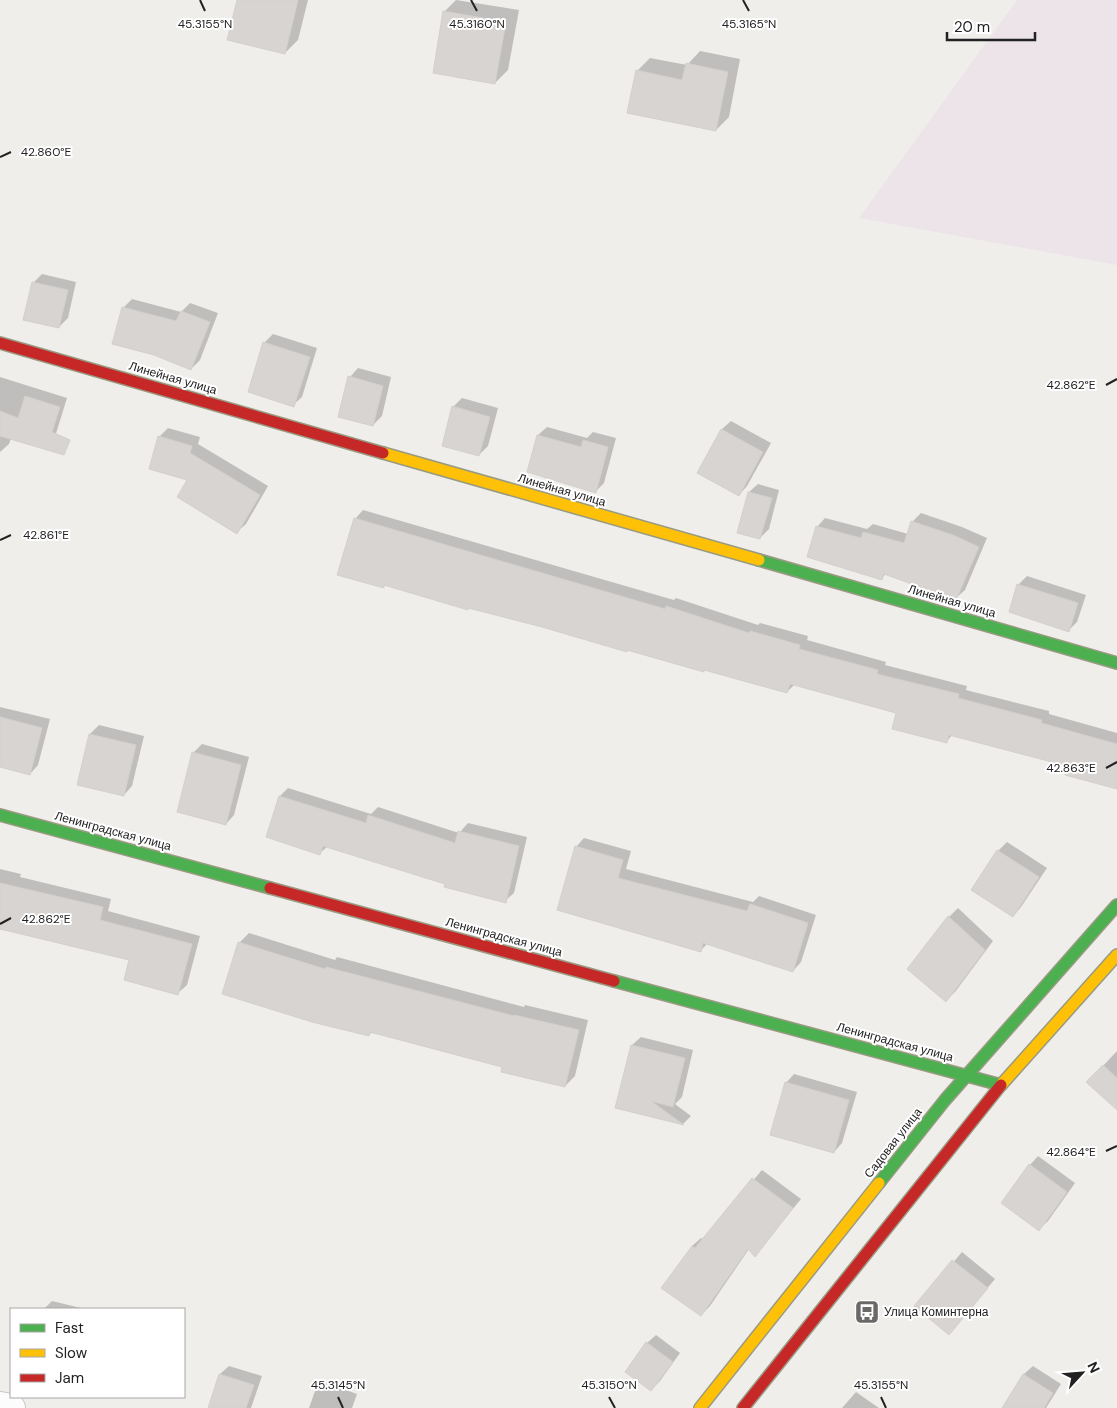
<svg xmlns="http://www.w3.org/2000/svg" width="1117" height="1408" font-family="'DM Sans',sans-serif">
  <style>
    .industrial { fill: #ede4e9 }
    .shadow { fill: #0003 }
    .building { fill: #d7d4d2; stroke: #d3d0cc }
    .lines { fill: none; stroke-linecap: round; stroke-linejoin: round }
    .street-casing { stroke: #c9c8c7; stroke-width: 30 }
    .fast-casing { stroke: #999a82; stroke-width: 14 }
    .slow-casing { stroke: #999a82; stroke-width: 14 }
    .jam-casing { stroke: #999a82; stroke-width: 14 }
    .street { stroke: #fdfcfc; stroke-width: 28 }
    .fast { stroke: #4caf50; stroke-width: 11 }
    .slow { stroke: #ffc107; stroke-width: 11 }
    .jam { stroke: #c62828; stroke-width: 11 }
    .ticks { fill: none; stroke: #222; stroke-width: 2 }
    .labels { text-anchor: middle; stroke-width: 4; stroke-linejoin: round; paint-order: stroke }
    .street-label { font-size: 12px; fill: #222; stroke: #fff }
    .poi-label { font-size: 12px; fill: #222; stroke: #fff; text-anchor: start }
    .ticks-label { font-size: 12px; text-anchor: middle; fill: #222; stroke: #fff; stroke-width: 4; stroke-linejoin: round; paint-order: stroke }
  </style>
  <rect width="100%" height="100%" fill="#f0eeeb"/>
  <polygon class="industrial" points="1017,0 1117,0 1117,265 859,218"/>
  <g class="shadow">
    <polygon points="238,0 308,0 298,40 285,53"/>
    <polygon points="456,0 519,10 508,70 495,83 444,12"/>
    <polygon points="700,51 740,59 729,117 716,130 637,71 650,58 687,65"/>
    <polygon points="42,274 76,282 68,318 59,327 33,283"/>
    <polygon points="132,299 181,312 190,303 218,313 200,360 191,369 123,308"/>
    <polygon points="273,334 317,348 302,397 293,405 264,343"/>
    <polygon points="358,368 391,377 382,416 373,425 350,377"/>
    <polygon points="0,377 67,398 54,440 11,438 9,444 0,452"/>
    <polygon points="462,398 498,408 488,446 479,455 453,407"/>
    <polygon points="731,421 771,443 747,486 739,495 698,472 722,429"/>
    <polygon points="547,427 587,438 593,432 616,438 604,483 595,492 538,435"/>
    <polygon points="168,428 200,437 198,444 268,486 246,524 237,532 189,479 159,437"/>
    <polygon points="758,484 779,490 769,529 760,538 749,492"/>
    <polygon points="363,510 674,600 676,598 758,625 760,623 808,636 807,640 886,662 885,665 967,686 966,690 1049,711 1049,714 1117,733 1117,788 1069,765 953,734 947,741 897,712 795,684 787,692 705,669 703,671 543,626 386,584 383,587 355,519"/>
    <polygon points="921,513 962,527 987,538 965,590 956,598 886,574 882,578 817,527 825,518 867,529 873,524 908,534 912,522"/>
    <polygon points="1027,576 1086,595 1077,622 1069,630 1010,611 1019,584"/>
    <polygon points="0,707 50,719 38,765 30,774 0,766"/>
    <polygon points="99,725 144,736 132,786 124,795 79,784 90,734"/>
    <polygon points="202,744 249,757 234,815 226,824 193,753"/>
    <polygon points="288,788 371,814 378,807 459,833 468,823 527,837 514,893 505,901 328,846 320,853 280,796"/>
    <polygon points="584,838 631,851 626,869 753,902 759,896 816,915 801,962 793,971 708,943 701,950 576,847"/>
    <polygon points="1007,842 1047,868 1021,907 1013,916 973,889 998,851"/>
    <polygon points="0,869 21,874 20,877 111,899 108,911 200,936 187,985 178,993 131,959 2,928 0,930"/>
    <polygon points="958,908 993,941 955,992 946,1000 909,969 949,917"/>
    <polygon points="249,933 335,960 337,957 524,1007 525,1005 588,1020 575,1076 565,1086 504,1066 372,1032 369,1035 239,943"/>
    <polygon points="641,1037 693,1050 682,1097 675,1104 691,1116 683,1124 617,1107 632,1045"/>
    <polygon points="1117,1051 1117,1108 1088,1082"/>
    <polygon points="794,1074 857,1092 842,1143 834,1152 786,1083"/>
    <polygon points="1038,1156 1075,1183 1048,1221 1039,1229 1030,1165"/>
    <polygon points="762,1170 801,1199 755,1255 749,1249 710,1306 701,1315 692,1246 701,1238 703,1239"/>
    <polygon points="962,1252 995,1279 949,1334 916,1306"/>
    <polygon points="52,1301 85,1309 44,1309"/>
    <polygon points="656,1335 680,1353 660,1381 651,1390 647,1343"/>
    <polygon points="229,1366 262,1376 251,1408 218,1408 220,1374"/>
    <polygon points="1033,1366 1061,1384 1046,1408 1003,1408 1024,1374"/>
    <polygon points="324,1382 357,1394 352,1408 309,1408 315,1391"/>
    <polygon points="856,1392 879,1408 842,1408"/>
  </g>
  <g class="building">
    <polygon points="237,0 298,0 285,54 227,40"/>
    <polygon points="443,11 506,22 495,84 433,73"/>
    <polygon points="686,63 728,72 716,131 627,113 636,70 682,80"/>
    <polygon points="32,282 68,290 59,328 23,320"/>
    <polygon points="122,307 176,321 181,311 210,322 191,370 154,355 112,344"/>
    <polygon points="263,342 310,357 294,407 248,392"/>
    <polygon points="348,376 383,386 373,426 338,417"/>
    <polygon points="25,396 60,407 52,432 70,440 64,455 0,436 0,411 18,418"/>
    <polygon points="452,406 490,417 479,456 442,446"/>
    <polygon points="721,429 763,452 739,496 697,473"/>
    <polygon points="537,435 581,447 583,440 608,447 596,493 527,472"/>
    <polygon points="158,436 192,446 190,453 260,495 237,534 177,497 187,480 149,469"/>
    <polygon points="748,492 772,498 760,539 737,533"/>
    <polygon points="354,518 665,609 666,606 749,633 750,631 800,645 799,649 878,670 877,674 959,694 958,698 1042,720 1041,723 1117,744 1117,789 1065,775 1067,766 949,735 947,743 892,729 896,713 790,684 787,693 704,670 704,672 627,650 627,652 542,627 468,608 468,610 384,585 384,588 337,575"/>
    <polygon points="911,521 953,535 979,547 956,600 884,574 882,580 807,557 816,526 861,538 863,532 904,543"/>
    <polygon points="1017,584 1078,603 1069,632 1009,612"/>
    <polygon points="0,717 42,728 30,775 0,767"/>
    <polygon points="89,734 136,745 124,796 77,785"/>
    <polygon points="192,752 241,765 226,825 177,812"/>
    <polygon points="279,796 366,823 368,815 455,843 458,831 519,846 506,903 444,887 445,884 323,846 320,855 266,837"/>
    <polygon points="575,846 623,860 618,878 747,911 750,904 808,923 793,972 703,943 701,952 557,910"/>
    <polygon points="997,850 1039,877 1013,917 971,890"/>
    <polygon points="0,883 103,907 100,920 192,944 178,995 124,980 129,960 0,929"/>
    <polygon points="948,916 985,950 946,1002 907,969"/>
    <polygon points="238,942 325,969 326,967 514,1016 514,1015 579,1030 565,1087 501,1072 502,1067 370,1032 369,1036 312,1022 222,994"/>
    <polygon points="631,1045 685,1058 673,1107 651,1101 684,1125 615,1108"/>
    <polygon points="1103,1065 1117,1078 1117,1110 1086,1082"/>
    <polygon points="785,1082 849,1100 834,1153 770,1135"/>
    <polygon points="1029,1164 1067,1192 1039,1231 1001,1203"/>
    <polygon points="752,1178 793,1208 755,1257 748,1249 701,1316 661,1288 692,1246 695,1248"/>
    <polygon points="952,1260 988,1288 949,1335 914,1306"/>
    <polygon points="646,1342 673,1362 651,1391 625,1372"/>
    <polygon points="219,1374 254,1385 246,1408 208,1408"/>
    <polygon points="1023,1374 1053,1393 1044,1408 1002,1408"/>
  </g>
  <g class="lines">
    <defs>
      <polyline id="street" points="0,1406 11,1408"/>
      <g id="fast">
        <polyline points="759,560 1117,663"/>
        <polyline points="0,815 270,888"/>
        <polyline points="614,981 1001,1085"/>
        <polyline points="879,1183 945,1100 1117,905"/>
      </g>
      <g id="slow">
        <polyline points="383,453 759,560"/>
        <polyline points="1001,1085 1117,955"/>
        <polyline points="700,1408 879,1183"/>
      </g>
      <g id="jam">
        <polyline points="0,343 383,453"/>
        <polyline points="270,888 614,981"/>
        <polyline points="743,1408 1001,1085"/>
      </g>
    </defs>
    <use href="#street" class="street-casing"/>
    <use href="#fast" class="fast-casing"/>
    <use href="#slow" class="slow-casing"/>
    <use href="#jam" class="jam-casing"/>
    <use href="#street" class="street"/>
    <use href="#fast" class="fast"/>
    <use href="#slow" class="slow"/>
    <use href="#jam" class="jam"/>
  </g>
  <path class="ticks" d="M 200,0 L 205,11M 471,0 L 477,11M 743,0 L 749,11M 0,157 L 11,152M 1106,385 L 1117,379M 0,540 L 11,535M 1106,768 L 1117,762M 0,924 L 11,918M 1106,1151 L 1117,1146M 338,1397 L 343,1408M 609,1397 L 615,1408M 881,1397 L 886,1408"/>
  <defs>
    <symbol id="bus-square" viewBox="-11 -11 22 22"><rect x="-9" y="-9" width="18" height="18" rx="4" fill="#6a6968" stroke="#fff"/><path d="M-5-6H5V4H4V6H2V4H-2V6H-4V4H-5ZM-3.5-4V0h7V-4ZM-3.5 1.2v1.5H-2V1.2ZM2 1.2v1.5H3.5V1.2Z" fill="#fff"/></symbol>
  </defs>
  <g fill-rule="evenodd">
    <use href="#bus-square" x="853" y="1298" width="28" height="28"/>
  </g>
  <g class="labels">
    <g class="street-label">
      <text transform="translate(173 378) rotate(16)" y="4">Линейная улица</text>
      <text transform="translate(562 490) rotate(16)" y="4">Линейная улица</text>
      <text transform="translate(952 601) rotate(16)" y="4">Линейная улица</text>
      <text transform="translate(113 831) rotate(15)" y="4">Ленинградская улица</text>
      <text transform="translate(504 937) rotate(15)" y="4">Ленинградская улица</text>
      <text transform="translate(895 1042) rotate(15)" y="4">Ленинградская улица</text>
      <text transform="translate(893 1143) rotate(-52)" y="4">Садовая улица</text>
    </g>
    <g class="poi-label">
      <text x="884" y="1316">Улица Коминтерна</text>
    </g>
  </g>
  <g class="ticks-label">
    <text x="205" y="28">45.3155°N</text>
    <text x="477" y="28">45.3160°N</text>
    <text x="749" y="28">45.3165°N</text>
    <text x="46" y="156">42.860°E</text>
    <text x="1071" y="389">42.862°E</text>
    <text x="46" y="539">42.861°E</text>
    <text x="1071" y="772">42.863°E</text>
    <text x="46" y="923">42.862°E</text>
    <text x="1071" y="1156">42.864°E</text>
    <text x="338" y="1389">45.3145°N</text>
    <text x="609" y="1389">45.3150°N</text>
    <text x="881" y="1389">45.3155°N</text>
  </g>
  <rect x="10" y="1308" width="175" height="90" fill="#ffffff" stroke="#a7a7a7"/>
  <rect x="20" y="1324" width="25" height="8" fill="#4caf50" stroke="#a7a7a7"/>
  <text x="55" y="1333" font-size="15" fill="#222222">Fast</text>
  <rect x="20" y="1349" width="25" height="8" fill="#ffc107" stroke="#a7a7a7"/>
  <text x="55" y="1358" font-size="15" fill="#222222">Slow</text>
  <rect x="20" y="1374" width="25" height="8" fill="#c62828" stroke="#a7a7a7"/>
  <text x="55" y="1383" font-size="15" fill="#222222">Jam</text>
  <g transform="translate(1082 1373) rotate(64)" stroke="#ffffff" stroke-width="4" paint-order="stroke">
  <path d="M0-4L9 19L0 12L-9 19Z" fill="#222222"/>
  <text y="-8" font-size="14" font-weight="bold" text-anchor="middle" fill="#222222">N</text>
  </g>
  <path d="M947 32v8h88v-8" fill="none" stroke="#222222" stroke-width="2.5"/>
  <text x="954" y="32" font-size="15" fill="#222222" stroke="#ffffff" stroke-width="4" paint-order="stroke">20 m</text>
</svg>
